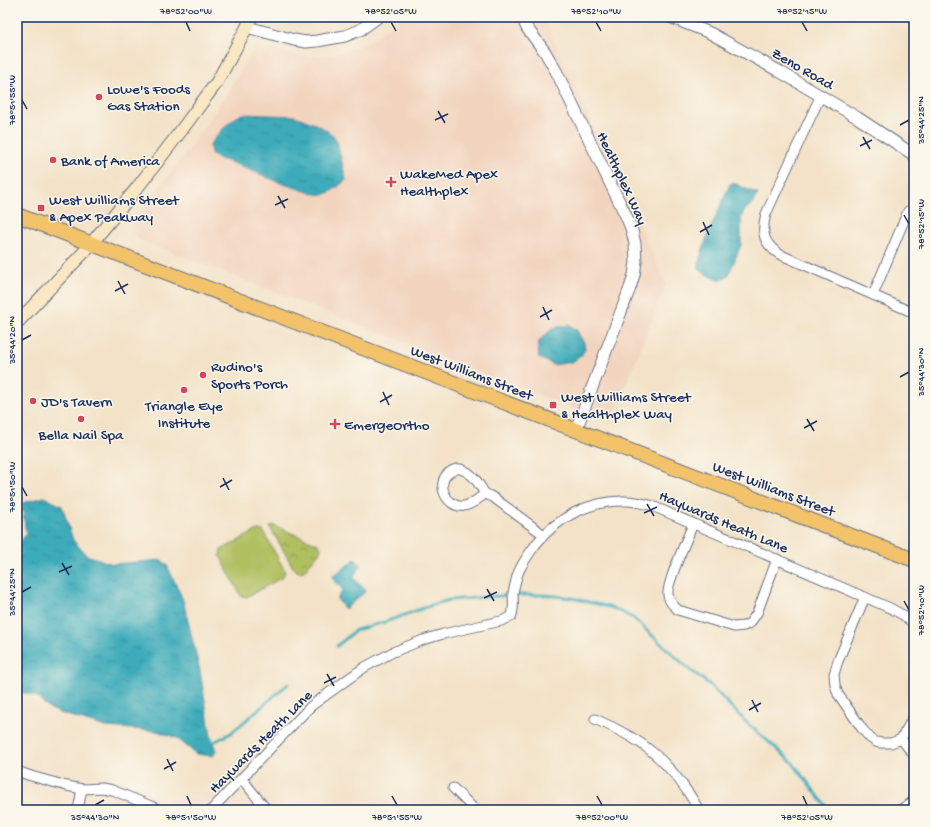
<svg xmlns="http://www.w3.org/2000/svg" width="931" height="827" font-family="'Gochi Hand',sans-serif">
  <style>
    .built { fill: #f2d4be }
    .grass { fill: #b0bf61; stroke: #667760 }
    .park { fill: url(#park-crowns); stroke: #667760 }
    .water { fill: url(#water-ripples); stroke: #2c6d8c }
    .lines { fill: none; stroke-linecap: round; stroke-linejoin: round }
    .stream { stroke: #3cabba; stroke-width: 3 }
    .minor-casing { stroke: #676e83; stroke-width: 11 }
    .tertiary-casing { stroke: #676e83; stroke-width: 13 }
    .secondary-casing { stroke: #676e83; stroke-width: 14 }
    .primary-casing { stroke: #676e83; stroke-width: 16 }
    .minor { stroke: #fff; stroke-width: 9 }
    .tertiary { stroke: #fff; stroke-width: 11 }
    .secondary { stroke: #fae7c3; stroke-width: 12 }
    .primary { stroke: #f2c36a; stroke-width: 14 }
    .ticks { fill: none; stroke: #1b2f5e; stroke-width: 1.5 }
    .poi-dot { fill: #d1495b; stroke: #fbf7ec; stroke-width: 1.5 }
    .labels { text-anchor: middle; stroke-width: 3; stroke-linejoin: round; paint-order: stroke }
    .street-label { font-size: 15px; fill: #1b2f5e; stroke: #fbf7ec }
    .poi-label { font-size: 15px; fill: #1b2f5e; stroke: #fbf7ec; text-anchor: start }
    .neatline { fill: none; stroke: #1b2f5e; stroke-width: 1.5 }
    .ticks-label { font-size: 10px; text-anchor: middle; fill: #1b2f5e }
  </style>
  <defs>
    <pattern id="park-crowns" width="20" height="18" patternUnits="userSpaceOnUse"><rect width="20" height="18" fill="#b0bf61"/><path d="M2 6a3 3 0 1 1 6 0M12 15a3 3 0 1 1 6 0" fill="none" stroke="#8e9c53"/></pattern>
    <pattern id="water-ripples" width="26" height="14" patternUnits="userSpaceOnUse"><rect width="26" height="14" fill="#3cabba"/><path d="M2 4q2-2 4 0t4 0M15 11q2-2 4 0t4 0" fill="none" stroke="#328c9a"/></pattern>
  </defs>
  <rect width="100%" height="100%" fill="#fbf7ec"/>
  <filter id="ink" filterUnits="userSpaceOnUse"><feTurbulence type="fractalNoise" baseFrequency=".025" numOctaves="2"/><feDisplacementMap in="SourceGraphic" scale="8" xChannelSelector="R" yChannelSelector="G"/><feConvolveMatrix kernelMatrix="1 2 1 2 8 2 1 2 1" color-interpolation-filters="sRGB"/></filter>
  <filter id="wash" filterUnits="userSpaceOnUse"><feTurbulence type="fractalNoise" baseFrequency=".012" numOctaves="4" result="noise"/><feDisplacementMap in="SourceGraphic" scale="16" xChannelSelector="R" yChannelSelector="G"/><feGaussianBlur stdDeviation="0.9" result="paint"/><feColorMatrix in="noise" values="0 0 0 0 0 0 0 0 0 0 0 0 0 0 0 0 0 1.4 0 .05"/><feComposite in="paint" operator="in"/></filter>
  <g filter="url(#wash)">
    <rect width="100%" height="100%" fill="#f3e2c7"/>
    <polygon class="built" points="403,17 543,17 666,284 611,423 138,239 131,231 132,222 194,142 228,92 255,46 260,44 279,52 301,56 318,56 330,55 347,50 365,44"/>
    <polygon class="grass" points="258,530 263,531 285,571 283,577 247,597 241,596 220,556 221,550"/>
    <polygon class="park" points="272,525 318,544 321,548 320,552 304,571 299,572 294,569 270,527"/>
    <g class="water">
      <path d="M 242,114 L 295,116 L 320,126 L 333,135 L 337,141 L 346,180 L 340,185 L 330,192 L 323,195 L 311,193 L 281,183 L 236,164 L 217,158 L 211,153 L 210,145 C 220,132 227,122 242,114 Z"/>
      <path d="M 732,183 L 736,184 L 758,194 L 751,205 L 746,209 L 741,217 L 741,245 L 728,276 C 724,280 719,281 714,278 C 709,275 701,273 699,268 C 696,257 724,198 730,184 Z"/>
      <polygon points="569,325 576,329 584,343 585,349 581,356 572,362 554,365 539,358 538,350 539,341 553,328"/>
      <polygon points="44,497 62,506 73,540 86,555 113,564 162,560 167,565 183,600 200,671 211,736 216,751 213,756 196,754 177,738 157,731 106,727 60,713 47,707 36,696 17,691 17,548 26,534 22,503"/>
      <polygon points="355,559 361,566 353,577 366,591 345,609 337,599 343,590 332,577"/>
    </g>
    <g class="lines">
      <g class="stream">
        <polyline points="337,646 356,630 385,622 435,604 449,600 513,595 547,595 572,598 613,608 633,618 689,669 709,684 747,723 792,762 829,810"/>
        <polyline points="211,740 214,742 231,733 288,684"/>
      </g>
    </g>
  </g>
  <g filter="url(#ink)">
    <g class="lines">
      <defs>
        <g id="minor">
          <path d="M 821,95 L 807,125 L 766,214 C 761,232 763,243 779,254 L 914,313"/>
          <polyline points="873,295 908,211"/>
          <path d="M 485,494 C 479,498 472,505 464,506 C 447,509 434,482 450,472 C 453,470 457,468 461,469 C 469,472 476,479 480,486 C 482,488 483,492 485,493 C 487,495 491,496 494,498 L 544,535"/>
          <path d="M 693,524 C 688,537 666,584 668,595 C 669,602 673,605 678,610 L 734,627 L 744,626 L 750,623 L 757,613 L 777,559"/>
          <polyline points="865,597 838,661 834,674 835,685 838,694 863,730 870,738 876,742 881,743 891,743 901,739"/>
          <polyline points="914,716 901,739 914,755"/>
          <path d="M 595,719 C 607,724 619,730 631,737 C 660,754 682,780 699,810"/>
          <polyline points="17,771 31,776 67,786 82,789 102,788 112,790 156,808"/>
          <polyline points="242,779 267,810"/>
          <polyline points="453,788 475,810"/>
          <polyline points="78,810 82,789"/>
          <path d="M 211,810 L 311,706 L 348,679 L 365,667 L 393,652 L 423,640 L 443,634 L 501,621 L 511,617 C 515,609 513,602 513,593 C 514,587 516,581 517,576 C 521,564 529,554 536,544 C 558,517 590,500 626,501 C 634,501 642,503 650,505 L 890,608 L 903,615 L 914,624"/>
          <polyline points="900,810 914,801"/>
        </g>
        <g id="tertiary">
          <polyline points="522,17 527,28 545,52 556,71 627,218 632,231 635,244 636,262 634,275 630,288 576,430"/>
          <polyline points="670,17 710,33 777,70 858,118 914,155"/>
          <polyline points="247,27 294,40 306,42 317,41 345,36 360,30 378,17"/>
        </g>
        <polyline id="secondary" points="17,323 85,251 137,188 180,132 217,82 247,27 251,17"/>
        <polyline id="primary" points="17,215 914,560"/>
      </defs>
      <use href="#minor" class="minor-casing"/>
      <use href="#tertiary" class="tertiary-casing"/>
      <use href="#secondary" class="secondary-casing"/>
      <use href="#primary" class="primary-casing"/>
      <use href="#minor" class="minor"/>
      <use href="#tertiary" class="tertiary"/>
      <use href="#secondary" class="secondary"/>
      <use href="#primary" class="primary"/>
    </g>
  </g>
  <path class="ticks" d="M 186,22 L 190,31M 391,22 L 396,31M 596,22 L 601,31M 802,22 L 807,31M 22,100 L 27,109M 438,111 L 445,123M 435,120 L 448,114M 900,125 L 909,120M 863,137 L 870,149M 860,146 L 872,140M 278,196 L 285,208M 275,205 L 288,199M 904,215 L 909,224M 703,222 L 709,235M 700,232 L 712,225M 118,281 L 125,294M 115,291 L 128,284M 543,307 L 549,320M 540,317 L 552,310M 22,340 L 31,335M 900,377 L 909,372M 383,392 L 389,405M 380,402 L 392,395M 807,419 L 814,431M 804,428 L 817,421M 223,478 L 229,490M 22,487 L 27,496M 220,487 L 232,480M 647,504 L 654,516M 644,513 L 657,507M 62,563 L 69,575M 59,572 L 72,566M 487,589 L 494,601M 22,592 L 31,587M 484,598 L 497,592M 904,601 L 909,610M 327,674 L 334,686M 324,683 L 336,677M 752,700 L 758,712M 749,710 L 761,703M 167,759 L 173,771M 164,769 L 176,762M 187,796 L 191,805M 392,796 L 397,805M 597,796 L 602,805M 803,796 L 807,805M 95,805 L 104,800"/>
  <g class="poi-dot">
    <circle cx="99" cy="97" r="4"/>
    <circle cx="53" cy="160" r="4"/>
    <path d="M389 176h4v4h4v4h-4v4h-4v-4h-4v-4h4z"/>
    <rect x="37" y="204" width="8" height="8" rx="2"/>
    <circle cx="203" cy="375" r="4"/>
    <circle cx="184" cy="390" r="4"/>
    <circle cx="33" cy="401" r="4"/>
    <rect x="549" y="401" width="8" height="8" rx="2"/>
    <circle cx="81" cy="419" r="4"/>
    <path d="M333 418h4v4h4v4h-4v4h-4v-4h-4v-4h4z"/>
  </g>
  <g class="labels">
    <g class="street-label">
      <text transform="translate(803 68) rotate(30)" y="5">Zeno Road</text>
      <text transform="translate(623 178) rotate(65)" y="5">Healthplex Way</text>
      <text transform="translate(472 372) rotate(21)" y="5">West Williams Street</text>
      <text transform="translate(774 488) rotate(21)" y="5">West Williams Street</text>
      <text transform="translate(724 521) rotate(23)" y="5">Haywards Heath Lane</text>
      <text transform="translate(260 741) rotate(-45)" y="5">Haywards Heath Lane</text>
    </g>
    <g class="poi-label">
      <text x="107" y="93">Lowe's Foods<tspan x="107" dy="17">Gas Station</tspan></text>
      <text x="61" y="165">Bank of America</text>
      <text x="400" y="178">WakeMed Apex<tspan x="400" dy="17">Healthplex</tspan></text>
      <text x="49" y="204">West Williams Street<tspan x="49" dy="17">&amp; Apex Peakway</tspan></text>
      <text x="211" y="371">Rudino's<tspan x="211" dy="17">Sports Porch</tspan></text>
      <text x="561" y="401">West Williams Street<tspan x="561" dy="17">&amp; Healthplex Way</tspan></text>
      <text x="41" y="406">JD's Tavern</text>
      <text x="184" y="410" text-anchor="middle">Triangle Eye<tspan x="184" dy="17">Institute</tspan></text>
      <text x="344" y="429">EmergeOrtho</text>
      <text x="81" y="439" text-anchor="middle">Bella Nail Spa</text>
    </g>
  </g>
  <rect width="931" height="827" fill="none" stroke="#fbf7ec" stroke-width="44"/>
  <rect x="22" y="22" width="887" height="783" class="neatline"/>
  <g class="ticks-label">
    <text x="186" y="14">78°52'00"W</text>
    <text x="391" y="14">78°52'05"W</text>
    <text x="596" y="14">78°52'10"W</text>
    <text x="802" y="14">78°52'15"W</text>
    <text transform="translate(11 100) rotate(-90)" y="4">78°51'55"W</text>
    <text transform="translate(920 120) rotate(-90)" y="4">35°44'25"N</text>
    <text transform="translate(920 224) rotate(-90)" y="4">78°52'15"W</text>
    <text transform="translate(11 340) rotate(-90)" y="4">35°44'20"N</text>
    <text transform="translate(920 372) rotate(-90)" y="4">35°44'30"N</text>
    <text transform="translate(11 487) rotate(-90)" y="4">78°51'50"W</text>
    <text transform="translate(11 592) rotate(-90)" y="4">35°44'25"N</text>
    <text transform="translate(920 610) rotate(-90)" y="4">78°52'10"W</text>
    <text x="95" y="820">35°44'30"N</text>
    <text x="191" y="820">78°51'50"W</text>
    <text x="397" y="820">78°51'55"W</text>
    <text x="602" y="820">78°52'00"W</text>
    <text x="807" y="820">78°52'05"W</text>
  </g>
</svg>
